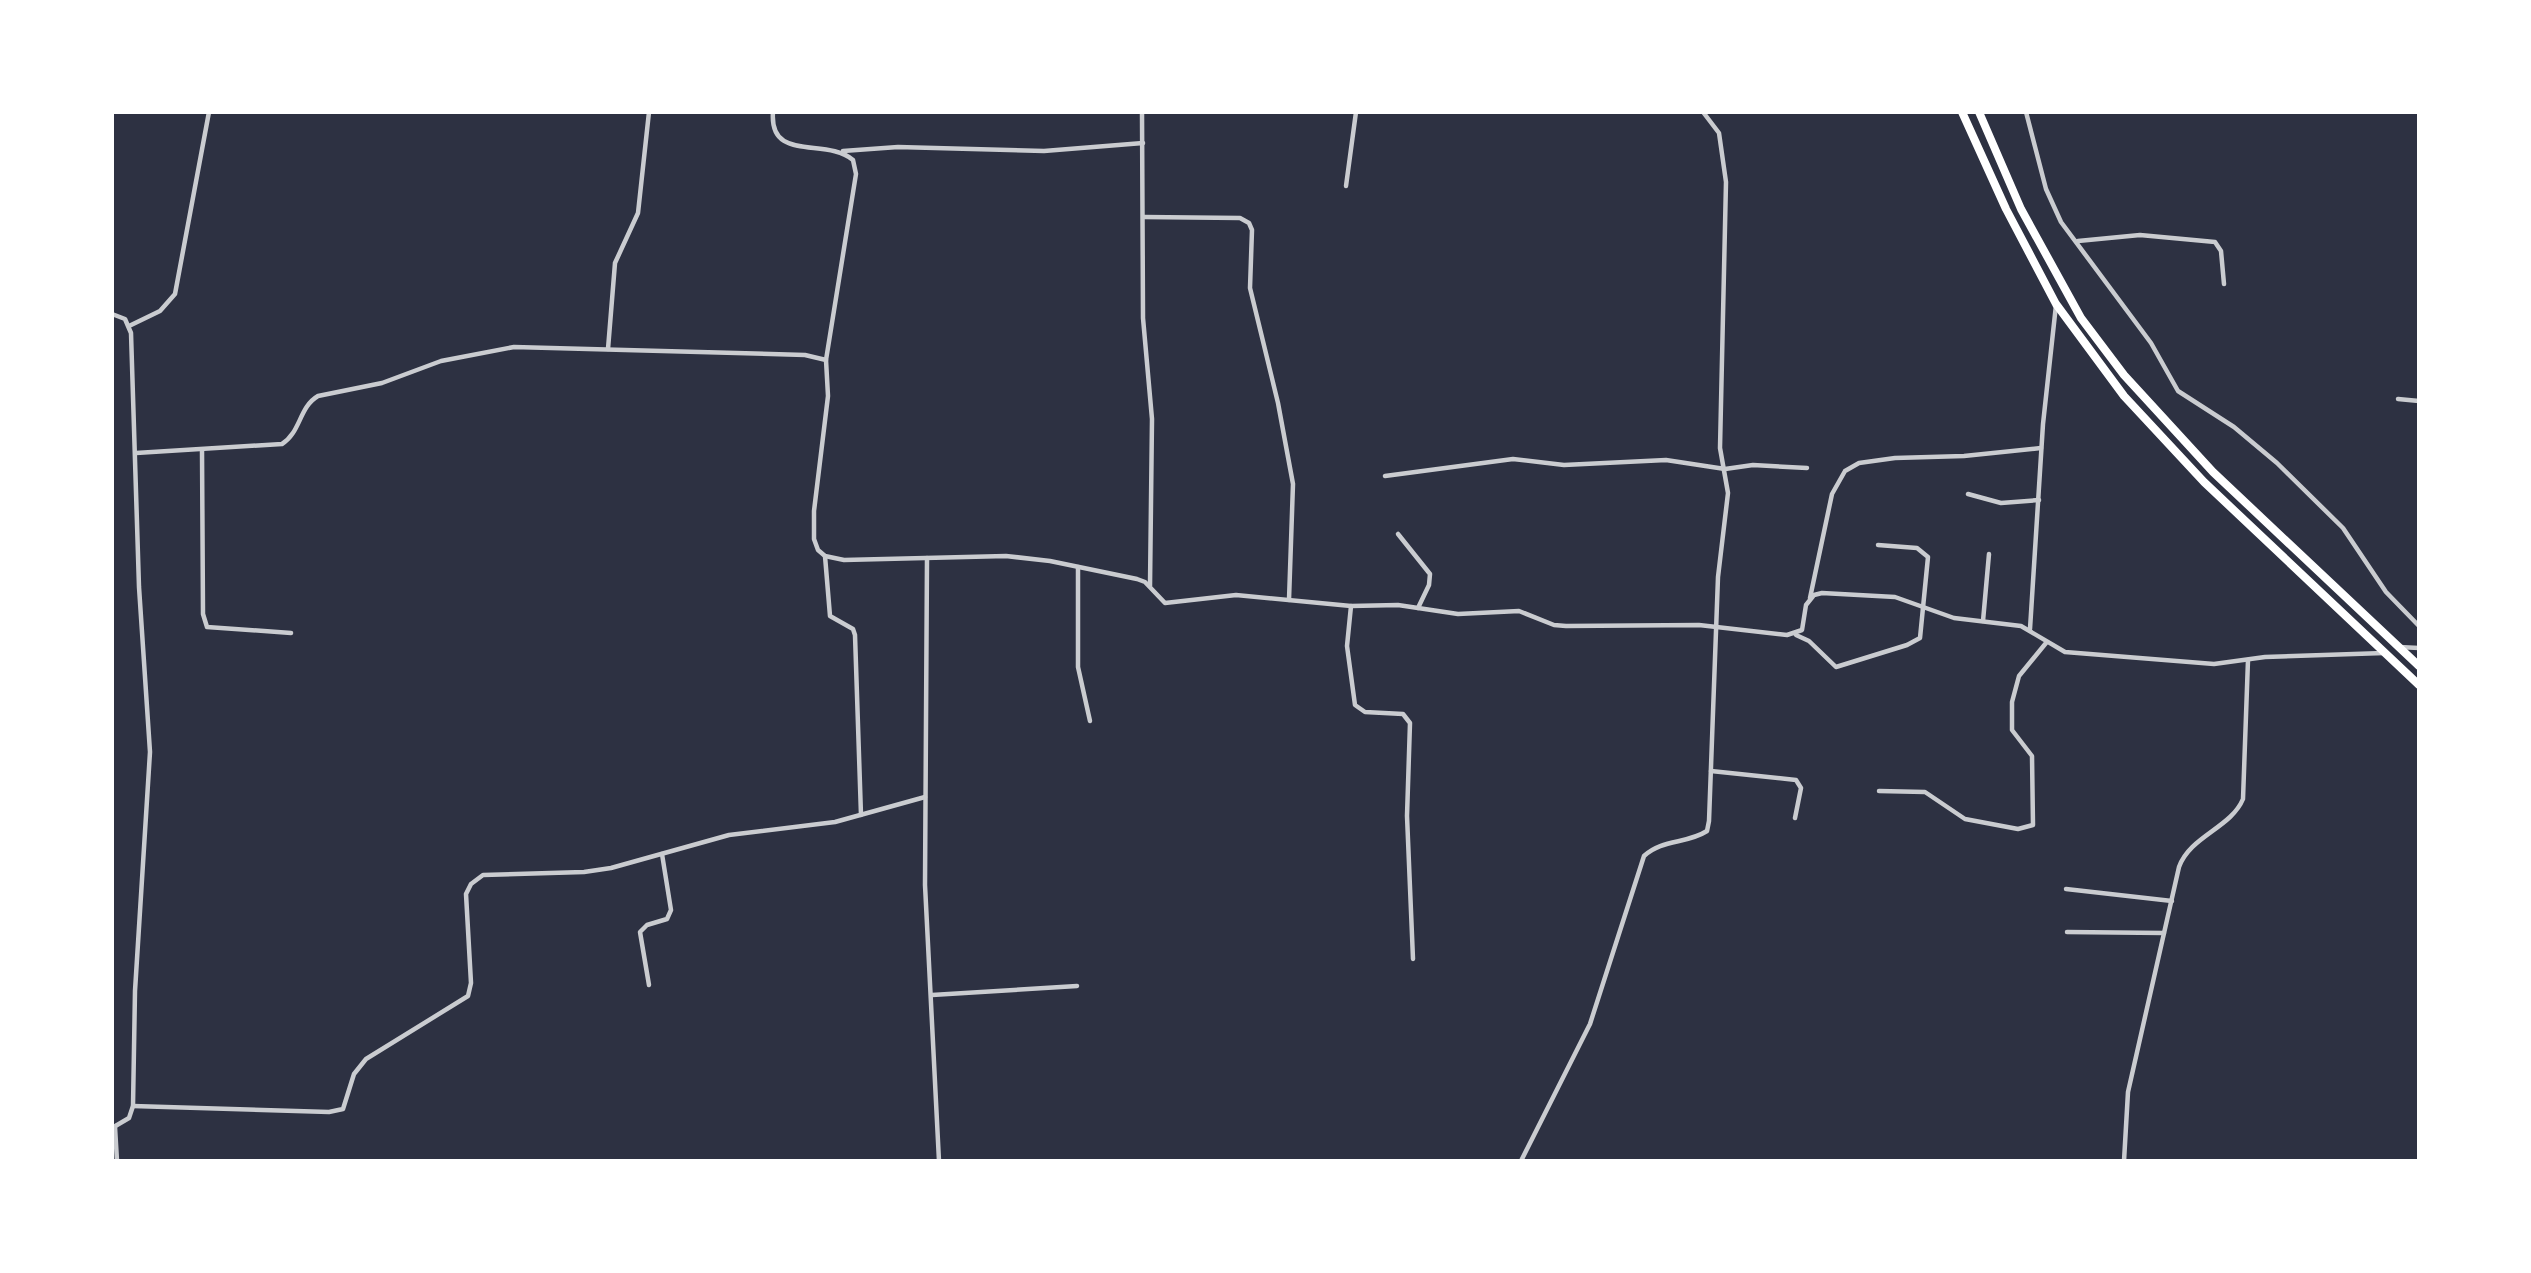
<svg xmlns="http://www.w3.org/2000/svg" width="2531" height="1273" font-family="Quicksand,sans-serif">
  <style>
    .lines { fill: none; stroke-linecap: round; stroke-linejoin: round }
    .minor { stroke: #caccd0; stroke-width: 4.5 }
    .trunk { stroke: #fff; stroke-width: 8 }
  </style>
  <rect width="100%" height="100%" fill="#2d3142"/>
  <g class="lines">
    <g class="minor">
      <path d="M 773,112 C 769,163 826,137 853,160 L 856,174 L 826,360 L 828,396 L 814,511 L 814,539 L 818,550 L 825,556 L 844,560 L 1006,556 L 1050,561 L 1137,579 L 1145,582 L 1165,603 L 1236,595 L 1351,606 L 1398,605 L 1458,614 L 1519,611 L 1554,625 L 1566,626 L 1699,625 L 1787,635 L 1802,630 L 1806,605 L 1814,595 L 1822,593 L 1895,597 L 1954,618 L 2021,626 L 2065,652 L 2214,664 L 2265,657 L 2384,653"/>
      <polyline points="1142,112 1143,318 1152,419 1150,586"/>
      <polyline points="2026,112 2046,189 2061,222 2151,343 2178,391 2234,427 2277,463 2343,528 2386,592 2419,626"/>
      <polyline points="843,151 898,147 1044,151 1143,143"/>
      <polyline points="1346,186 1356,112"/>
      <polyline points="1144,217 1240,218 1249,223 1252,230 1250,288 1278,403 1293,484 1289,600"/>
      <polyline points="2078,241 2140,235 2215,242 2221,251 2224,284"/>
      <polyline points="112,314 125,319 131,333 139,587 150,752 135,991 133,1106 129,1118 112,1128"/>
      <polyline points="129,326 160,311 175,294 209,112"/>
      <polyline points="608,349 615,263 638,213 649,112"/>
      <polyline points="2398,399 2419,401"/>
      <polyline points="202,450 203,614 207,627 291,633"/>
      <path d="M 136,453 L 282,444 C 301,432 299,407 318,396 L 382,383 L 441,361 L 514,347 L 805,355 L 826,360"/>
      <polyline points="1385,476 1513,459 1564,465 1666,460 1725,469 1753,465 1807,468"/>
      <polyline points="1968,494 2001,503 2039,500"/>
      <polyline points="1398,534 1430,574 1429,585 1418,608"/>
      <polyline points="825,556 830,616 853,629 855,635 861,815"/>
      <polyline points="927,558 925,885 939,1161"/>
      <polyline points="1078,567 1078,667 1090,721"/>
      <polyline points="1810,598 1832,494 1845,471 1859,463 1895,458 1964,456 2041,448"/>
      <polyline points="1351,606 1347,646 1355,705 1365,712 1403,714 1410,723 1407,816 1413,959"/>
      <polyline points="1983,621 1989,554"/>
      <polyline points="2030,629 2043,424 2056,305"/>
      <polyline points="1796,635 1809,641 1836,667 1907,645 1920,638 1928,557 1917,548 1878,545"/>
      <polyline points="2399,647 2419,648"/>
      <polyline points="1711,771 1796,780 1801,788 1795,818"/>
      <polyline points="1879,791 1925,792 1965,819 2018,829 2033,825 2032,756 2012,730 2012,702 2019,676 2046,643"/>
      <polyline points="2066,889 2172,901"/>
      <polyline points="2067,932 2164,933"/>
      <polyline points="649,985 640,932 647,925 667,919 671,910 662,854"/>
      <polyline points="932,995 1077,986"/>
      <polyline points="133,1106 329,1112 343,1109 354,1074 366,1059 468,996 471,983 466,894 471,884 483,875 584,872 611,868 729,835 835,822 925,797"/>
      <polyline points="115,1127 117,1161"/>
      <path d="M 1521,1161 L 1590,1024 L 1644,856 C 1662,839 1687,844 1707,831 L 1709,821 L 1718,577 L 1728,493 L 1720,448 L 1726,182 L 1719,133 L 1703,112"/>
      <path d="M 2124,1161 L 2128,1092 L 2179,867 C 2190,836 2231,828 2243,799 L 2248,660"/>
    </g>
    <g class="trunk">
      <polyline points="1962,112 2006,209 2056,304 2124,396 2204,482 2419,685"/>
      <polyline points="1979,112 2021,209 2081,318 2124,375 2213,472 2419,666"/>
    </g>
  </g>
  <rect width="2531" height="1273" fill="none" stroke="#ffffff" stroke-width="228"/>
</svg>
